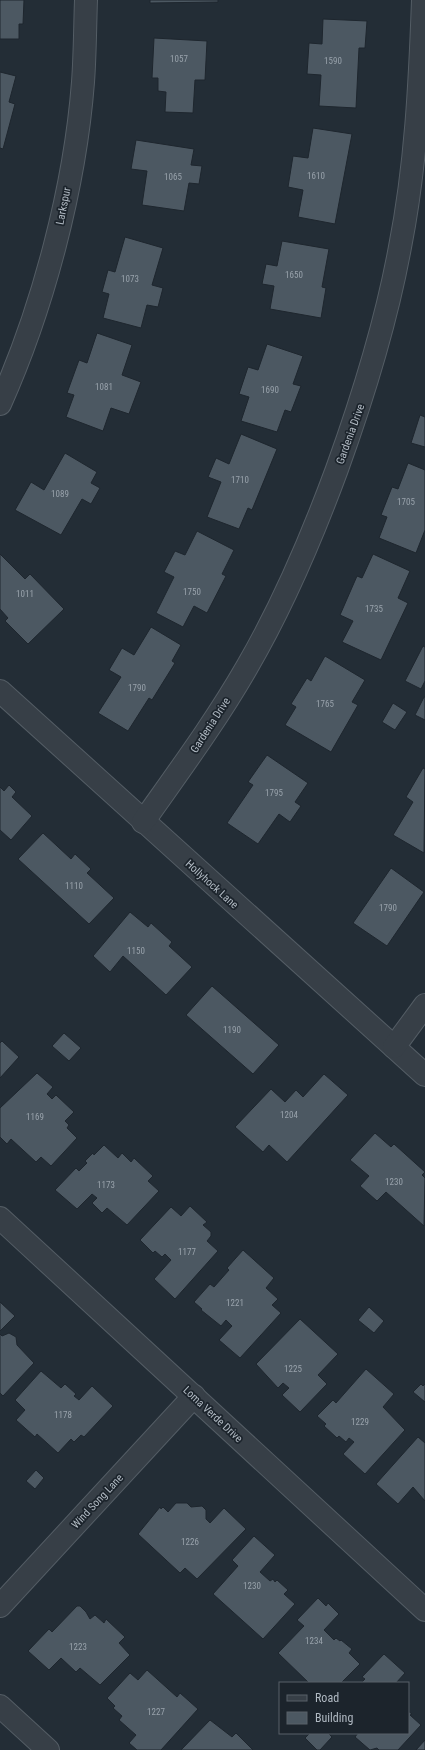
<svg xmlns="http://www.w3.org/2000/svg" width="425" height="1750" font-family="'Roboto Condensed',sans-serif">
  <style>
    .building { fill: #4c5862; stroke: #1e262e }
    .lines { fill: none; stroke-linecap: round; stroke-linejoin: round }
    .minor-casing { stroke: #545d65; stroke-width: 24 }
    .minor { stroke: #373f47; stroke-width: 22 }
    .labels { text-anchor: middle; stroke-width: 3.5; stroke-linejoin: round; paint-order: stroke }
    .number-label { font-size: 9px; fill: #98a2ab }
    .street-label { font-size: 11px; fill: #b1bac3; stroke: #1c242c }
  </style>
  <rect width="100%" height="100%" fill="#232d36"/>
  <g class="building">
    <polygon points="0,0 24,0 23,24 19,24 19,39 0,39"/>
    <polygon points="150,0 218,0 218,2 150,3"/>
    <polygon points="323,19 367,21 365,48 359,48 356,108 319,106 321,75 307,74 309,43 322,44"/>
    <polygon points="154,38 207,41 205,80 195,80 193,113 165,112 166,92 158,91 158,78 152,78"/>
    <polygon points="0,72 16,76 9,102 15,104 3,149 0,148"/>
    <polygon points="313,128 352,134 335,224 298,217 303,190 288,187 293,156 308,158"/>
    <polygon points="136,140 194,149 191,165 202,166 199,184 189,183 184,211 142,205 147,171 131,169"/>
    <polygon points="125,237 163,248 152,285 163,288 158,307 147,305 141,328 103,318 109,294 102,292 108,270 115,272"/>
    <polygon points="282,241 329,249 322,287 326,288 321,318 270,309 274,286 262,284 266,264 277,266"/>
    <polygon points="97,333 132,345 122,375 141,382 129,414 111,408 103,431 66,417 74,395 67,393 79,360 87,363"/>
    <polygon points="267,344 303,356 293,384 301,386 291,412 285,410 277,432 241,421 249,397 239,394 248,367 258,370"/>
    <polygon points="420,415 425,417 425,447 411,443"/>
    <polygon points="241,434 277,449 252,510 248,508 239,529 207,517 221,482 208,477 216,458 229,464"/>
    <polygon points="65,453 97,472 91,483 100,488 91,504 82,499 61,535 15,510 31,482 44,490"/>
    <polygon points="408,463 425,470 425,530 416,553 379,538 387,517 381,515 392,487 398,489"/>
    <polygon points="197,531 234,550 222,574 226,576 207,613 194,606 183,627 156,613 174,577 164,572 175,551 185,555"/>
    <polygon points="0,554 25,579 30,574 64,609 28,644 5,621 8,618 0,609"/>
    <polygon points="373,554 410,571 398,598 408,603 381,660 342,642 353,621 340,615 357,576 362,578"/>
    <polygon points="151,627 181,645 172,661 175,663 152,700 149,698 128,731 98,713 121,677 109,670 122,648 134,655"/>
    <polygon points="423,646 425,647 425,681 421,689 405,681"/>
    <polygon points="325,656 365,680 352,702 358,705 331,752 285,725 296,707 291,704 307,678 311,681"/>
    <polygon points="424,697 425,697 425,720 415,715"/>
    <polygon points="393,703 407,712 395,730 382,722"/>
    <polygon points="267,755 308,783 295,802 301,806 290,822 279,814 258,844 227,823 253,785 248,782"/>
    <polygon points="423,768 425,769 424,853 393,835 413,802 406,797"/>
    <polygon points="9,785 16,792 12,797 32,816 11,840 0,830 0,787 4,791"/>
    <polygon points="43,833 71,859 75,854 91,869 87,873 114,898 89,924 18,859"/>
    <polygon points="391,868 424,892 387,946 353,923"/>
    <polygon points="130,912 148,927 151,923 172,942 169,946 192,967 166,995 123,956 110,972 93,956"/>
    <polygon points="212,986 279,1045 253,1074 186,1015"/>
    <polygon points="64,1033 81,1048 69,1061 52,1046"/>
    <polygon points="2,1041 19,1057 0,1078 0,1043"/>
    <polygon points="37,1073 53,1087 47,1094 52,1099 56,1095 74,1112 65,1121 69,1125 67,1128 77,1138 51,1166 41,1157 36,1162 11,1139 7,1144 0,1137 0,1108"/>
    <polygon points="324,1074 348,1095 287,1162 269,1145 263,1152 235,1127 271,1089 285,1102 296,1090 303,1097"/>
    <polygon points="375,1133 391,1147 394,1144 425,1172 422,1175 425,1178 424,1226 386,1192 377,1201 360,1186 369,1176 350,1160"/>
    <polygon points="104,1145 118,1158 122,1153 131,1162 134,1158 153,1176 148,1181 159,1191 127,1225 107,1208 102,1213 92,1203 97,1198 92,1194 77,1209 55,1190 76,1168 79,1171 87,1163 85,1161 93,1153 94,1155"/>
    <polygon points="190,1206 207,1222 203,1225 211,1232 211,1236 207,1241 218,1251 175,1299 154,1279 171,1260 165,1254 162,1257 155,1251 153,1253 140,1240 171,1207 181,1216"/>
    <polygon points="243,1250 274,1278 266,1288 278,1299 272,1305 281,1313 240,1358 219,1340 232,1326 226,1320 221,1326 201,1310 202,1309 194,1302 210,1284 214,1287 229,1270 227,1268"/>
    <polygon points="0,1302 15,1316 0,1331"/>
    <polygon points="369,1307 384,1321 374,1333 358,1320"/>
    <polygon points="300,1319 338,1354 318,1375 327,1384 300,1412 282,1395 289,1388 283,1383 278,1388 256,1364"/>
    <polygon points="9,1333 16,1337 17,1345 34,1363 3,1396 0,1393 0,1334 2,1336"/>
    <polygon points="366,1369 394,1394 383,1407 405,1430 365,1474 343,1454 354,1442 349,1438 346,1442 339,1436 337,1438 324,1426 326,1424 317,1416 333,1400 336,1403"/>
    <polygon points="41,1371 61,1388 65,1384 76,1394 74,1396 79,1400 92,1386 113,1406 84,1437 81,1435 74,1442 71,1439 58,1453 37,1434 35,1437 16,1420 25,1410 15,1400"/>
    <polygon points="421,1384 423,1386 425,1384 425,1402 413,1392"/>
    <polygon points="418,1437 425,1443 425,1501 413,1487 398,1504 376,1484"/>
    <polygon points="36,1470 44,1478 35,1489 26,1481"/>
    <polygon points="176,1503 187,1503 191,1507 202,1506 206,1510 206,1519 210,1523 224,1508 246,1529 197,1579 185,1568 180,1573 138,1534 160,1507 161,1509 163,1507 168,1512"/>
    <polygon points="254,1536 275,1555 260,1572 270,1581 273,1579 275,1582 277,1580 288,1590 284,1594 295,1604 263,1639 213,1594 238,1566 232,1560"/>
    <polygon points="318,1598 326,1606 328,1603 339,1614 324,1630 334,1640 336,1638 340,1641 341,1640 352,1649 349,1653 360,1664 341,1683 309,1683 278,1653 304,1626 297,1620"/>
    <polygon points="77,1606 80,1606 86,1612 90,1619 95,1615 104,1623 106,1619 125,1637 119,1643 130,1655 100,1685 80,1668 76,1672 61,1658 49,1670 28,1651 49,1629 52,1632"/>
    <polygon points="384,1654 405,1673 396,1683 361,1683 365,1679 362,1677"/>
    <polygon points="147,1670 177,1697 180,1693 198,1709 161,1750 137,1750 129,1743 136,1735 119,1720 122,1716 113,1708 115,1706 107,1698 130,1673 138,1680"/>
    <polygon points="408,1711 412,1714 410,1715 421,1725 398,1750 379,1750 377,1748 370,1750 355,1737 358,1733 408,1733"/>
    <polygon points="210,1720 232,1737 236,1733 253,1750 181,1750"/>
    <polygon points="310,1733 328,1733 332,1737 320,1750 317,1750 305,1738"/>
    <polygon points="425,1740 425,1750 416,1750"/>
  </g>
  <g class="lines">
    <defs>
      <g id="minor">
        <path d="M 0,404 C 43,308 75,187 83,82 C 85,55 85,27 86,0"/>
        <polyline points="0,691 425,1075"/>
        <path d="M 143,822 C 179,771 216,721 247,667 C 283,605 312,537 337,469 C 363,397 386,324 400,247 C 416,166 420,83 423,0"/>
        <polyline points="394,1047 425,1005"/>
        <polyline points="0,1218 425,1610"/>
        <polyline points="0,1606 194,1396"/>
        <polyline points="0,1706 48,1750"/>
      </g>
    </defs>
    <use href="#minor" class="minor-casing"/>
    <use href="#minor" class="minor"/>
  </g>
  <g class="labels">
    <g class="number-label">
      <text x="179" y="62">1057</text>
      <text x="333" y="64">1590</text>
      <text x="316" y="179">1610</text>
      <text x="173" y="180">1065</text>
      <text x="294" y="278">1650</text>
      <text x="130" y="282">1073</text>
      <text x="104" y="390">1081</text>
      <text x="270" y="393">1690</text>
      <text x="240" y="483">1710</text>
      <text x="60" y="497">1089</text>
      <text x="406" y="505">1705</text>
      <text x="192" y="595">1750</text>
      <text x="25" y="597">1011</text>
      <text x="374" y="612">1735</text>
      <text x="137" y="691">1790</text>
      <text x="325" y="707">1765</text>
      <text x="274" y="796">1795</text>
      <text x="74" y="889">1110</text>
      <text x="388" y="911">1790</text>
      <text x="136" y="954">1150</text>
      <text x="232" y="1033">1190</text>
      <text x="289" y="1118">1204</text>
      <text x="35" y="1120">1169</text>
      <text x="394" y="1185">1230</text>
      <text x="106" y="1188">1173</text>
      <text x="187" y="1255">1177</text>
      <text x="235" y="1306">1221</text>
      <text x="293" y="1372">1225</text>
      <text x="63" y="1418">1178</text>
      <text x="360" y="1425">1229</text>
      <text x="190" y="1545">1226</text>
      <text x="252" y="1589">1230</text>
      <text x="314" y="1644">1234</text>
      <text x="78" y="1650">1223</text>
      <text x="156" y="1715">1227</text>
    </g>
    <g class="street-label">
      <text transform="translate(63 206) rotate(-79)" y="4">Larkspur</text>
      <text transform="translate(350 434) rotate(-70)" y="4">Gardenia Drive</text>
      <text transform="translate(210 725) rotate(-57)" y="4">Gardenia Drive</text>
      <text transform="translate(212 884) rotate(42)" y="4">Hollyhock Lane</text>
      <text transform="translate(213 1414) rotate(43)" y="4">Loma Verde Drive</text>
      <text transform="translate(97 1501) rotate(-47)" y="4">Wind Song Lane</text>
    </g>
  </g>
  <rect x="279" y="1682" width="130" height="52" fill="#1c242c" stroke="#586068"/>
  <rect x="287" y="1695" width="20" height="6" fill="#373f47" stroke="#586068"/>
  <text x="315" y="1702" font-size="12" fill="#b1bac3">Road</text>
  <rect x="287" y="1712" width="20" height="12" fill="#4c5862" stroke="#586068"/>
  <text x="315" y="1722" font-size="12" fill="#b1bac3">Building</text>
</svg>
